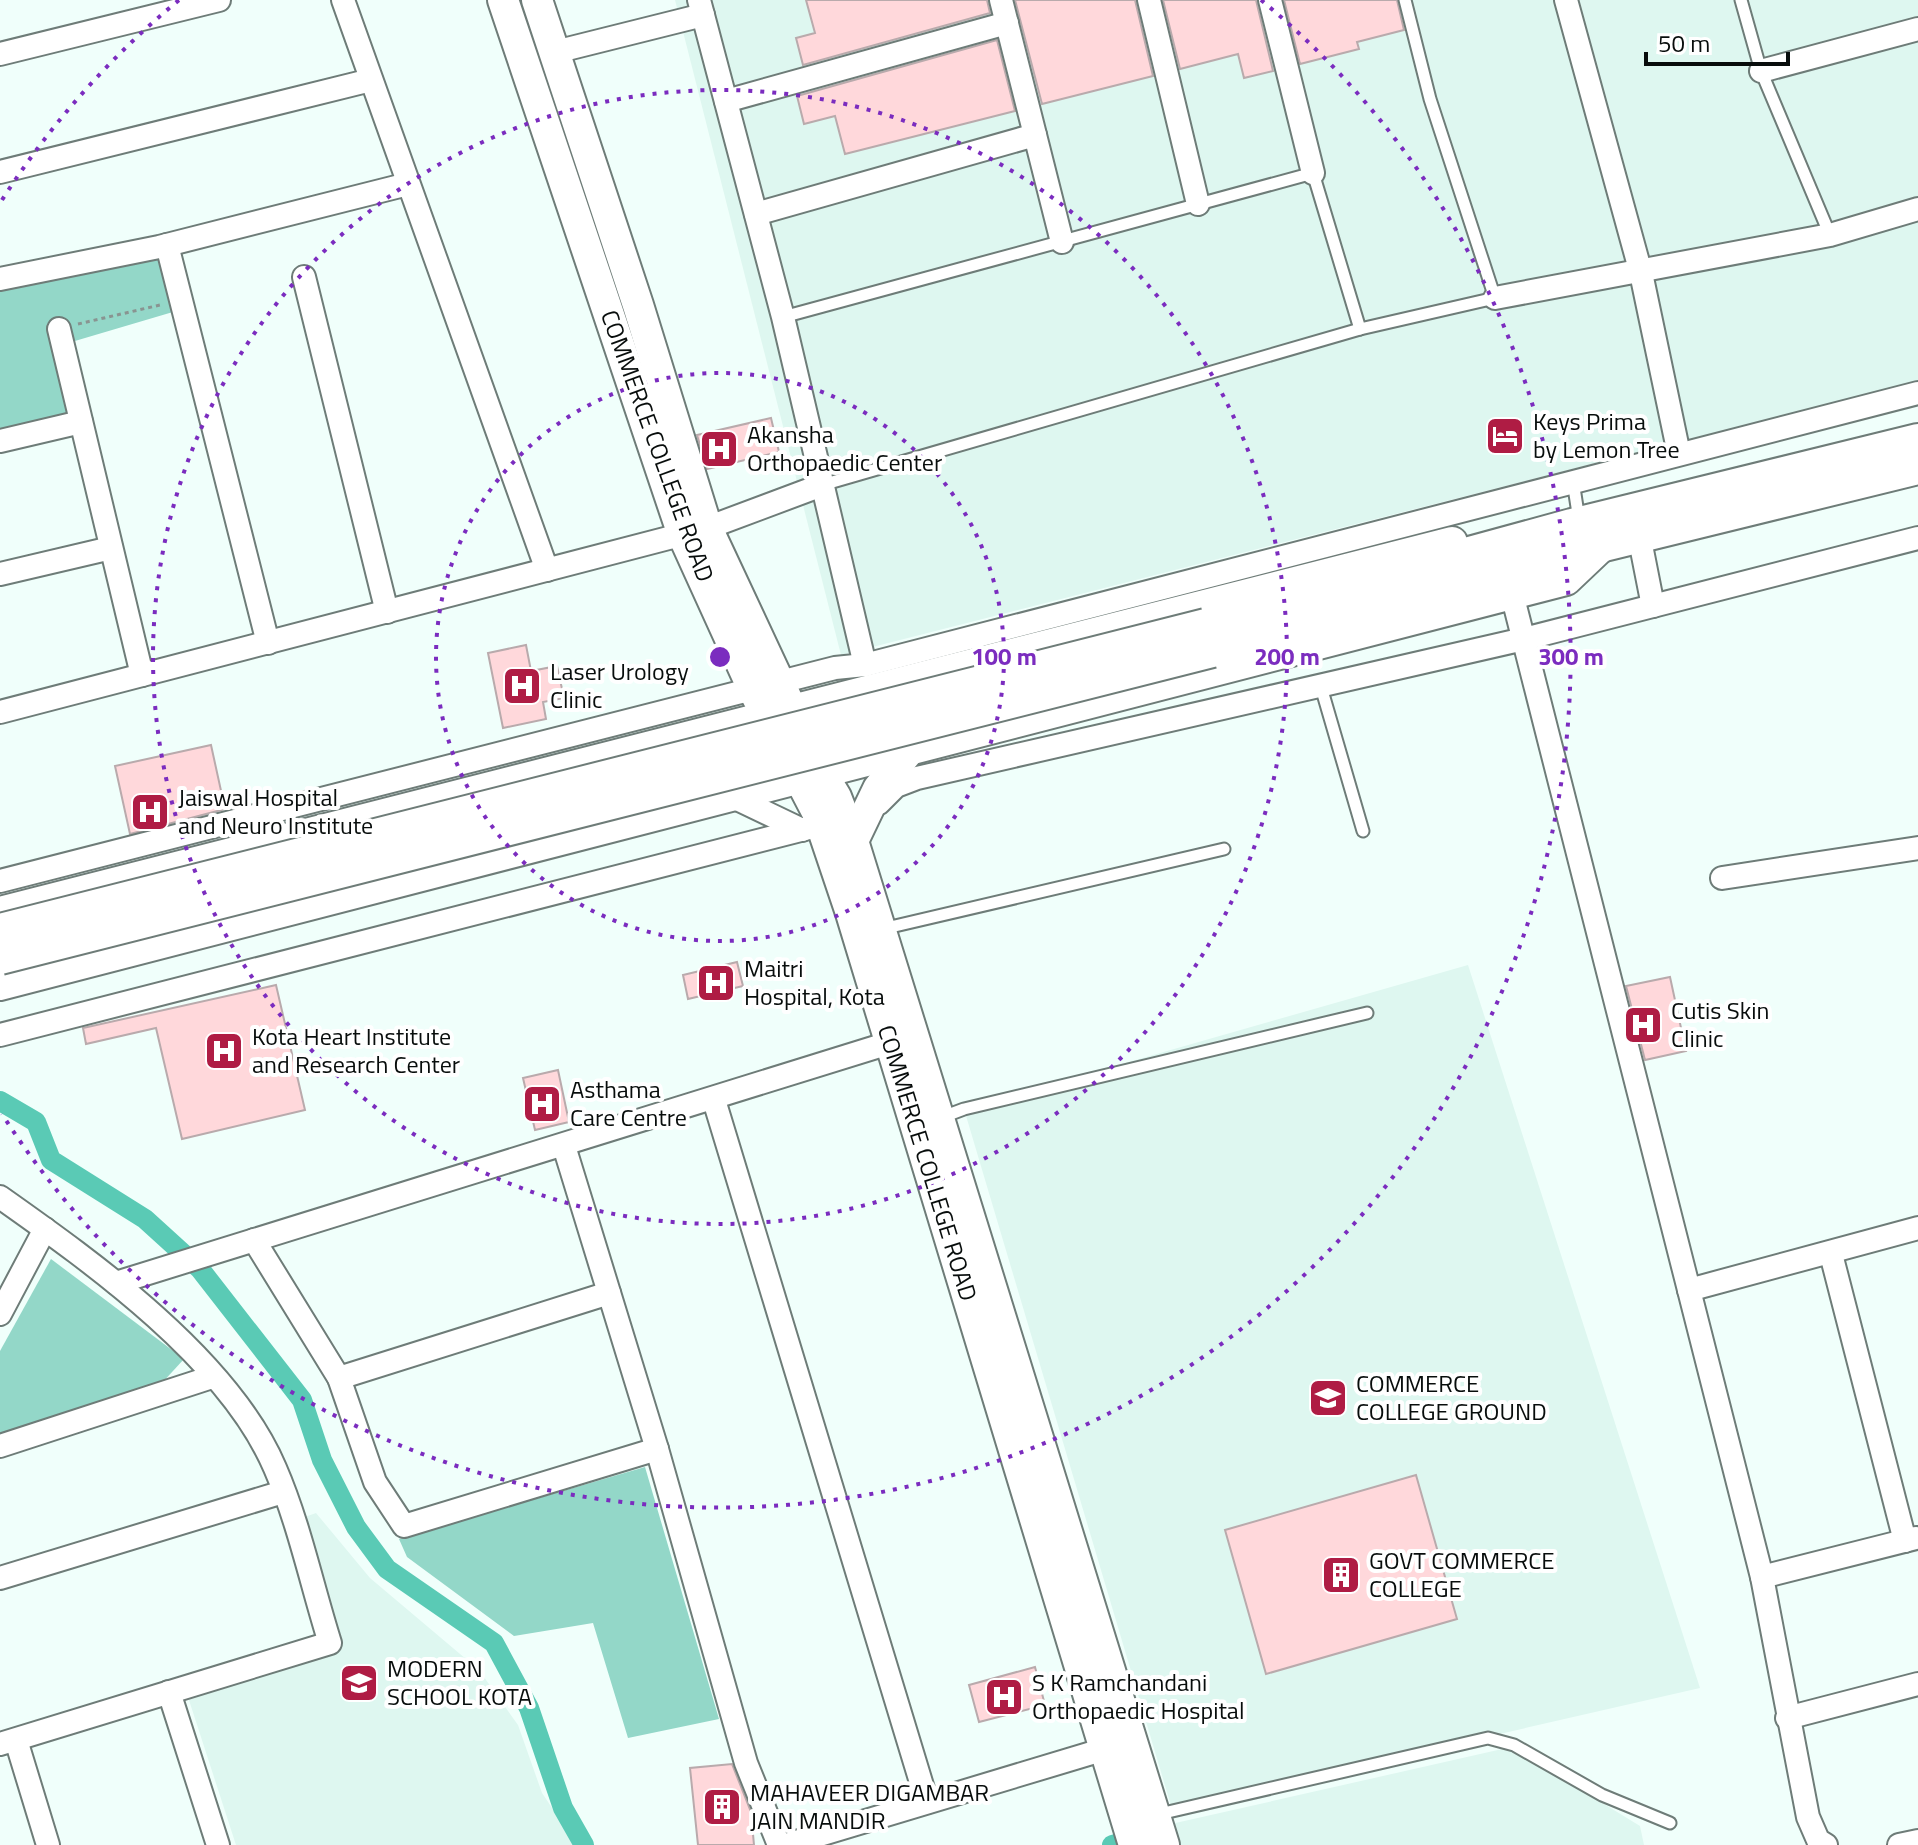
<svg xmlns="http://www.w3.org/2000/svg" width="1918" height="1845" font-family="'Titillium Web',sans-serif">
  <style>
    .built { fill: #def7f0 }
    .green { fill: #93d7c8 }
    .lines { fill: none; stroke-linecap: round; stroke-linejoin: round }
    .canal { stroke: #5acab5; stroke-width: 20 }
    .building { fill: #ffd8db; stroke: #b9aaac; stroke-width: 2 }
    .lane-casing { stroke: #6e7c78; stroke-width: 15 }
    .street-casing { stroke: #6e7c78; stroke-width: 26 }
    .secondary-casing { stroke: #6e7c78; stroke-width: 34 }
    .primary-casing { stroke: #6e7c78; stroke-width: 38 }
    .path { stroke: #899491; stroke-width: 3; stroke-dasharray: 4 4; stroke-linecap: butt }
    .lane { stroke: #fff; stroke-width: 11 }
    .street { stroke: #fff; stroke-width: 22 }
    .secondary { stroke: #fff; stroke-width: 30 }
    .primary { stroke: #fff; stroke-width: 34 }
    .primary-bridge-casing { stroke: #6e7c78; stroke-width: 38; stroke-linecap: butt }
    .primary-bridge { stroke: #fff; stroke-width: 34 }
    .ring { fill: none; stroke: #7b2cbf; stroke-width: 4; stroke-dasharray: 4 8 }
    .labels { text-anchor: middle; stroke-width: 8; stroke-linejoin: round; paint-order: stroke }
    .poi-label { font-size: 24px; fill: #080d0c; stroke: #fff; text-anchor: start }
    .street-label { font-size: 24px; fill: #080d0c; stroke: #fff }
    .centre { fill: #7b2cbf; stroke: #fff; stroke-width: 4 }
    .ring-label { font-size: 24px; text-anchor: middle; font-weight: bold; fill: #7b2cbf; stroke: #fff; stroke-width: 8; stroke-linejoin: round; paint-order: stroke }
  </style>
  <rect width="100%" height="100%" fill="#f0fffb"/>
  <g class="built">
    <polygon points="675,0 1918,0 1918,381 841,655"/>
    <polygon points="1468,965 1700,1688 1172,1809 964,1109"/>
    <polygon points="316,1513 370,1578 479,1670 518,1725 542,1793 577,1845 236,1845 188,1697 342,1648 302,1518"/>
    <polygon points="1511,1747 1640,1826 1644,1845 1178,1845 1171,1824"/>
  </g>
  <g class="green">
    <polygon points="159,247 183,309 58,346 73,418 0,436 0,287"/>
    <polygon points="51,1259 184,1359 161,1384 0,1437 0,1351"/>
    <polygon points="645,1467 719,1719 628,1738 593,1623 514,1636 407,1557 399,1539"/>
  </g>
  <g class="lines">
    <g class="canal">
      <polyline points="0,1101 36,1122 51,1160 145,1219 200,1269 302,1400 322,1460 356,1527 387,1569 494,1643 529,1708 563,1808 584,1845"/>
      <polyline points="1112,1845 1133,1839"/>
    </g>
  </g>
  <g class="building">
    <polygon points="806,0 987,0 990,13 803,65 796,38 815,33"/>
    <polygon points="1015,0 1135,0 1153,76 1042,104"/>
    <polygon points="1163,0 1256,0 1273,71 1244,78 1238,54 1180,69"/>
    <polygon points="1284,0 1397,0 1404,30 1357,42 1359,49 1300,64"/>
    <polygon points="997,40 1015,111 845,154 835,116 804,124 797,96"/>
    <polygon points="771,418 779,452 707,469 697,435"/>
    <polygon points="526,645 531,671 557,666 564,698 543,702 546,719 503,728 488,653"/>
    <polygon points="211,745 225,809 130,834 115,766"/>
    <polygon points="737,962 743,986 688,999 683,975"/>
    <polygon points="1670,977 1686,1051 1645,1060 1626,986"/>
    <polygon points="276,985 305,1110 182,1139 156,1028 86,1044 83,1028"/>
    <polygon points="558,1070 569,1122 535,1130 523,1078"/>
    <polygon points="1416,1475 1457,1619 1266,1674 1225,1530"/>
    <polygon points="1035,1667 1045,1705 979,1722 969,1685"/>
    <polygon points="732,1764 751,1812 754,1845 698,1845 690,1768"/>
  </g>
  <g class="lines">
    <defs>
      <g id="lane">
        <polyline points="1741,0 1761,71 1830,235"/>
        <polyline points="783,317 1313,173 1360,329"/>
        <polyline points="1573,481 1579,520"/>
        <polyline points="822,485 1360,329 1495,298 1430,99 1405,0"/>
        <polyline points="1321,687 1363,831"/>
        <polyline points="882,929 1224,849"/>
        <polyline points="940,1118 964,1109 1367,1013"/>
        <polyline points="1155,1815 1488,1738 1514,1745 1602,1795 1670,1823"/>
      </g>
      <g id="street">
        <polyline points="343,0 547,570"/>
        <polyline points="699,0 783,317 865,665"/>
        <polyline points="1001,0 1062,242"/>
        <polyline points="1149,0 1198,204"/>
        <polyline points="1270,0 1313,173"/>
        <polyline points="1566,0 1641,273 1679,454"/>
        <polyline points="555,52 703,15"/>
        <polyline points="0,54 219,0"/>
        <polyline points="1761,71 1918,29"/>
        <polyline points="726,101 1007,23"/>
        <polyline points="0,172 371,80"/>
        <polyline points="756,214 1035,135"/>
        <polyline points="167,245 268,643"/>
        <polyline points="304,277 387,612"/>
        <polyline points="0,279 159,247 408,184"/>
        <polyline points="1495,298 1830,235 1918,209"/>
        <polyline points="59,329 142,675"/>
        <polyline points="0,441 81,422"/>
        <polyline points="1639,535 1653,606"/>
        <polyline points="0,574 111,548"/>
        <polyline points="1512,594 1762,1577 1808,1817 1818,1840 1826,1845"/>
        <polyline points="0,712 707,528 822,485"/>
        <polyline points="729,795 802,830"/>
        <polyline points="879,803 896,786 917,778 1524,639 1918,538"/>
        <polyline points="1722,878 1918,848"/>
        <polyline points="0,881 835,668 865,665 1918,393"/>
        <polyline points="0,1035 836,821"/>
        <polyline points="714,1100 927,1802"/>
        <polyline points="564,1146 657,1449 746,1763 779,1845"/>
        <path d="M 0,1197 C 95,1264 229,1360 275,1468 C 299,1523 312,1586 330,1643 L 0,1744"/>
        <polyline points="254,1240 339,1378 375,1482 404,1526 657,1449"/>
        <polyline points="1831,1254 1905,1541"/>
        <polyline points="116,1283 902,1039"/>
        <polyline points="1689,1290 1918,1228"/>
        <polyline points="0,1314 45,1229"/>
        <polyline points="339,1378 609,1293"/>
        <polyline points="0,1446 212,1377"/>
        <polyline points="1762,1577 1916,1538"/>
        <polyline points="0,1578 283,1492"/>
        <polyline points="169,1692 218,1845"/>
        <polyline points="1787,1718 1918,1684"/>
        <polyline points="16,1740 48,1845"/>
        <polyline points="786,1845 1105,1749"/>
        <polyline points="1899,1845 1918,1841"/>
      </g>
      <g id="secondary">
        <polyline points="503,0 683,535 753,689 817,812 851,913 1134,1845"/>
        <polyline points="537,0 638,305 707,528 821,772 836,797 853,841 1164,1845"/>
        <polyline points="853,841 878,789 911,748"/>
        <polyline points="0,912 1452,542"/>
        <polyline points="0,985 1566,580 1604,544"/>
      </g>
      <g id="primary">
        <polyline points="1206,626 1572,526 1918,441"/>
        <polyline points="1212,650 1604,544 1918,467"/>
      </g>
    </defs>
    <use href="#lane" class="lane-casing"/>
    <use href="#street" class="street-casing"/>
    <use href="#secondary" class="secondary-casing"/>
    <use href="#primary" class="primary-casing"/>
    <polyline class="path" points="78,324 160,305"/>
    <use href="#lane" class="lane"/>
    <use href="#street" class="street"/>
    <use href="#secondary" class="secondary"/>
    <use href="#primary" class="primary"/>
    <defs>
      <g id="primary-bridge">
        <polyline points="0,931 1206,626"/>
        <polyline points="0,957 1212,650"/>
      </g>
    </defs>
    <use href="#primary-bridge" class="primary-bridge-casing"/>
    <use href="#primary-bridge" class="primary-bridge"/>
  </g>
  <g class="ring">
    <circle cx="720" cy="657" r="284"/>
    <circle cx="720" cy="657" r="567"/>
    <path d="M2 200A851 851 0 0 1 179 0M1261 0A851 851 0 1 1 2 1114"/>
  </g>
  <defs>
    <symbol id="hotel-square" viewBox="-11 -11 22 22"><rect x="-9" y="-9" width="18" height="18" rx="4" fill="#af1c44" stroke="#fff"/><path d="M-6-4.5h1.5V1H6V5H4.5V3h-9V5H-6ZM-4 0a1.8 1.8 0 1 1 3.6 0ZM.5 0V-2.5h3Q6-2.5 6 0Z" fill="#fff"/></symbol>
    <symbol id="hospital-square" viewBox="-11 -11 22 22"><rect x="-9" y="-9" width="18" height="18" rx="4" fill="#af1c44" stroke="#fff"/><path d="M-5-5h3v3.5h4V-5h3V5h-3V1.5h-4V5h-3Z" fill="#fff"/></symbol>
    <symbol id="university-square" viewBox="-11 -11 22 22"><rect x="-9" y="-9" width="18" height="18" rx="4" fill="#af1c44" stroke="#fff"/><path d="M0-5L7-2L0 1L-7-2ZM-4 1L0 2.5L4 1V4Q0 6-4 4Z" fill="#fff"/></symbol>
    <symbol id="building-square" viewBox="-11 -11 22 22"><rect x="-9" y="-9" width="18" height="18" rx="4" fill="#af1c44" stroke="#fff"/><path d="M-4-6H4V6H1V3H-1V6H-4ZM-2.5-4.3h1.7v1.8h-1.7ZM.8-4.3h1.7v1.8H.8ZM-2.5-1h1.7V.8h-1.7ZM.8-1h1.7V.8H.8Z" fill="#fff"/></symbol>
    <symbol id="school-square" viewBox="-11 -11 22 22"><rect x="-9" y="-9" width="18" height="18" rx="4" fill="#af1c44" stroke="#fff"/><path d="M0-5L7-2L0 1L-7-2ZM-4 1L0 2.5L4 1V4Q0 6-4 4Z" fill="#fff"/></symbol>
  </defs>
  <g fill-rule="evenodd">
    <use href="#hotel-square" x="1483" y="414" width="44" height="44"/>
    <use href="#hospital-square" x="697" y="427" width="44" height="44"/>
    <use href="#hospital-square" x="500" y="664" width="44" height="44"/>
    <use href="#hospital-square" x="128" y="790" width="44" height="44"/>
    <use href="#hospital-square" x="694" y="961" width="44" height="44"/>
    <use href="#hospital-square" x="1621" y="1003" width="44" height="44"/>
    <use href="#hospital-square" x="202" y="1029" width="44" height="44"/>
    <use href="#hospital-square" x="520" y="1082" width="44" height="44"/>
    <use href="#university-square" x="1306" y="1376" width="44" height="44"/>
    <use href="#building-square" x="1319" y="1553" width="44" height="44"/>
    <use href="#school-square" x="337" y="1661" width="44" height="44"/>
    <use href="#hospital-square" x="982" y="1675" width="44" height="44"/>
    <use href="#building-square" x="700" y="1785" width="44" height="44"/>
  </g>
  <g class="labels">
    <g class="poi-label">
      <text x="1533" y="430">Keys Prima<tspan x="1533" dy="28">by Lemon Tree</tspan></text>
      <text x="747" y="443">Akansha<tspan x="747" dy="28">Orthopaedic Center</tspan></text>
      <text x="550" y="680">Laser Urology<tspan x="550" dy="28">Clinic</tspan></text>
      <text x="178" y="806">Jaiswal Hospital<tspan x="178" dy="28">and Neuro Institute</tspan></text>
      <text x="744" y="977">Maitri<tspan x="744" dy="28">Hospital, Kota</tspan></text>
      <text x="1671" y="1019">Cutis Skin<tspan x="1671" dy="28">Clinic</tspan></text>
      <text x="252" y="1045">Kota Heart Institute<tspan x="252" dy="28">and Research Center</tspan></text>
      <text x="570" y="1098">Asthama<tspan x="570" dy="28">Care Centre</tspan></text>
      <text x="1356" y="1392">COMMERCE<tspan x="1356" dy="28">COLLEGE GROUND</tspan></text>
      <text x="1369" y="1569">GOVT COMMERCE<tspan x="1369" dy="28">COLLEGE</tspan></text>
      <text x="387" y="1677">MODERN<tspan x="387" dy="28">SCHOOL KOTA</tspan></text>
      <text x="1032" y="1691">S K Ramchandani<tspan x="1032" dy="28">Orthopaedic Hospital</tspan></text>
      <text x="750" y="1801">MAHAVEER DIGAMBAR<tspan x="750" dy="28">JAIN MANDIR</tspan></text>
    </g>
    <g class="street-label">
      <text transform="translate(657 446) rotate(70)" y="8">COMMERCE COLLEGE ROAD</text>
      <text transform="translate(927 1163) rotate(73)" y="8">COMMERCE COLLEGE ROAD</text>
    </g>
  </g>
  <circle cx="720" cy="657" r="12" class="centre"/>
  <g class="ring-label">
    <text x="1004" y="665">100 m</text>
    <text x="1287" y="665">200 m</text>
    <text x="1571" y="665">300 m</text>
  </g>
  <path d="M1646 52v12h142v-12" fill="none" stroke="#080d0c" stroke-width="4"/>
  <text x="1658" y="52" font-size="24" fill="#080d0c" stroke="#ffffff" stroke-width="6" paint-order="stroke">50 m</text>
</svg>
